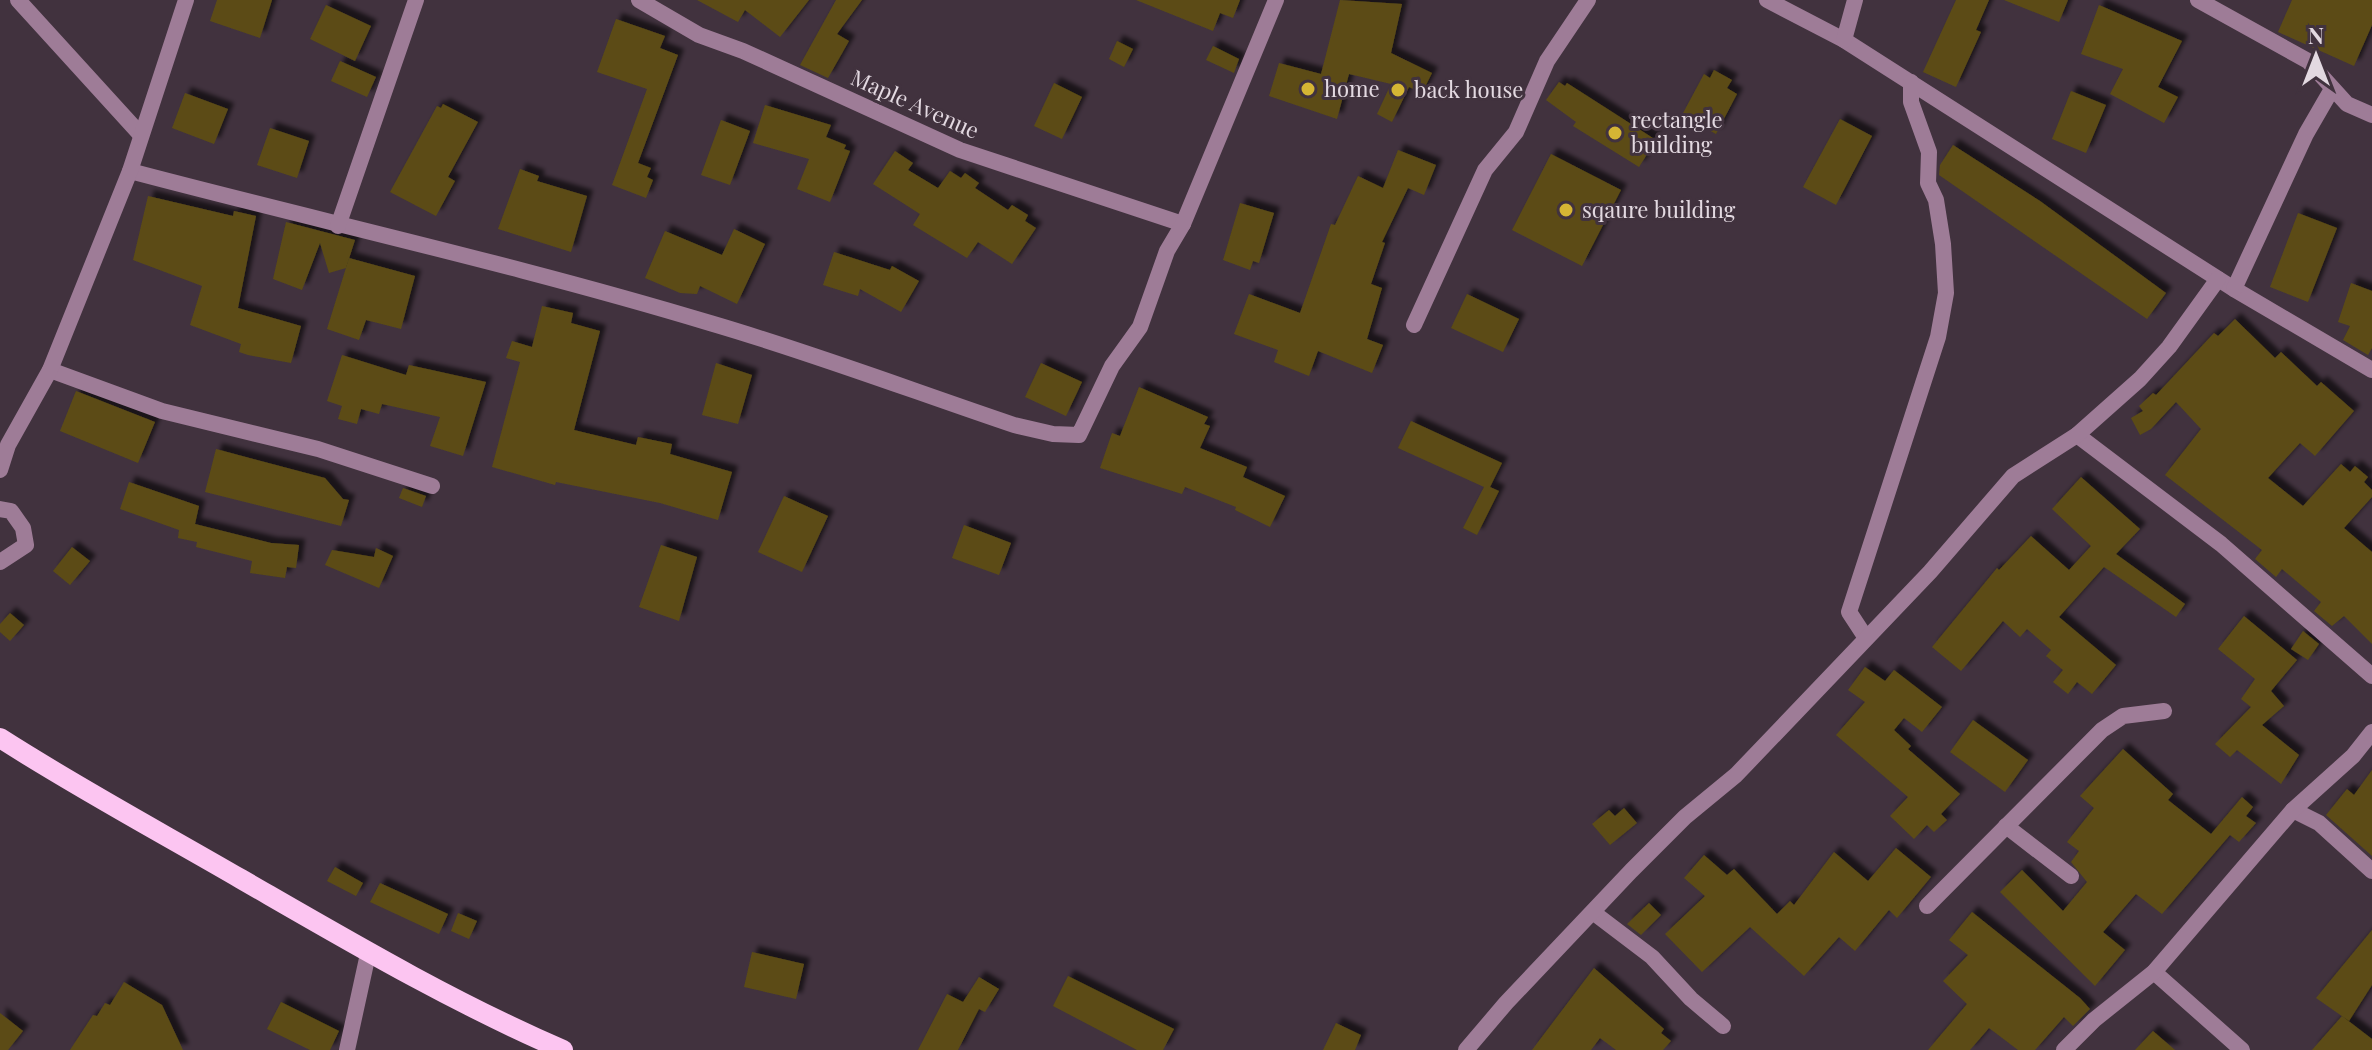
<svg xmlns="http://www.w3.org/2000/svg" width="2372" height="1050" font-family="'Playfair Display',serif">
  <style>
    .building { fill: #5b4c15; filter: url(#shadow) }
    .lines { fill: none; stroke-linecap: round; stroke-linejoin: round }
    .minor { stroke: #9e7c97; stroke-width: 16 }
    .primary { stroke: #fcc5f1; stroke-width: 20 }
    .poi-dot { fill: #d5b534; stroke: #41323e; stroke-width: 3 }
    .labels { text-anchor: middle; stroke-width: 6; stroke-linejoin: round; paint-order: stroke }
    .poi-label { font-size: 22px; fill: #e3d9e1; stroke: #41323e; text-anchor: start }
    .street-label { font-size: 22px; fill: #e3d9e1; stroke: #41323e }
  </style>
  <defs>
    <filter id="shadow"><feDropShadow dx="6" dy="-6" stdDeviation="2" flood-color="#0009"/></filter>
  </defs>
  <rect width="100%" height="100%" fill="#41323e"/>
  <g class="building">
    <polygon points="217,0 272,0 260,38 210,21"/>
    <polygon points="697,0 809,0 780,37 745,10 738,22"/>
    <polygon points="836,0 862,0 837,34 849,41 828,78 800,65"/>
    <polygon points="1136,0 1240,0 1233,18 1220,13 1213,31"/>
    <polygon points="1340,0 1402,4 1391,53 1432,73 1422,93 1409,87 1392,122 1377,114 1391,84 1349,74 1337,119 1269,96 1279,63 1321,74"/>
    <polygon points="1956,0 1989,0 1976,30 1981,32 1956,87 1923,72"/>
    <polygon points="2004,0 2068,0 2059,22"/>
    <polygon points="2292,0 2372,0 2372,25 2354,66 2278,32"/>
    <polygon points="326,5 371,26 355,61 310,39"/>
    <polygon points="2099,5 2182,41 2158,87 2178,97 2164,123 2110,94 2123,69 2081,54"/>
    <polygon points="616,19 665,36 660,48 678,55 638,163 651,168 647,177 653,180 646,198 612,185 647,89 597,72"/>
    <polygon points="1117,41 1133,49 1124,67 1109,59"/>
    <polygon points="1213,46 1239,59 1234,73 1206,60"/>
    <polygon points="340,61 376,77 367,97 331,81"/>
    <polygon points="1714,70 1732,80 1727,88 1737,94 1716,134 1682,115 1704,74 1710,78"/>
    <polygon points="1559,82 1565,86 1567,83 1656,140 1639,167 1573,126 1576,122 1546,100"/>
    <polygon points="1054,83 1082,97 1062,139 1034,126"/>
    <polygon points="2071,91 2106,105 2086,153 2052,139"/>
    <polygon points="185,93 228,109 214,144 172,128"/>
    <polygon points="443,104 478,122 448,177 455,181 436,216 390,192 437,106 441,108"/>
    <polygon points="765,105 831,125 826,137 846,145 844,149 850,151 830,202 797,189 809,159 753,143"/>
    <polygon points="1840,119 1872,136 1836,205 1803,187"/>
    <polygon points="721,120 750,131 730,185 701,175"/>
    <polygon points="270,128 309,141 297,178 257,165"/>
    <polygon points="1953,145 2040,201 2166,293 2147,319 1939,175 1940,165"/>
    <polygon points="1398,150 1436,165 1424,195 1408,188 1382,242 1385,243 1371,284 1382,288 1367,339 1383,345 1372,373 1318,351 1309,376 1274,362 1278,350 1234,334 1249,294 1300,313 1331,224 1335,225 1358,176 1383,188"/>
    <polygon points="895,151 913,163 908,170 938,188 950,171 961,178 965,173 979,183 975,188 1008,210 1012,205 1028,215 1025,221 1036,228 1012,264 978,242 967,258 913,225 920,214 873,184"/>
    <polygon points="1551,154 1621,190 1582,266 1512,230"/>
    <polygon points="520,169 539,176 537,181 587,196 571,252 498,229"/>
    <polygon points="148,196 233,216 234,211 256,216 238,308 301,326 291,363 248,355 239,352 241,344 190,325 202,286 133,260"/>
    <polygon points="1240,203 1274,213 1259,263 1253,261 1250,270 1223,260"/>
    <polygon points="2298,213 2337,228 2308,302 2270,287"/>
    <polygon points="286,222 355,240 346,268 329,273 320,243 302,290 273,279"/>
    <polygon points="734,229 765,244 737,304 700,286 697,294 680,293 645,278 665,231 722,255"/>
    <polygon points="834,252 890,270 892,266 919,281 901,312 860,289 858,296 823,285"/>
    <polygon points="349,258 415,276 401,329 366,320 359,340 327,329"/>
    <polygon points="2351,283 2372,291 2372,348 2368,355 2343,340 2350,326 2338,322"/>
    <polygon points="1467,294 1519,319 1503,352 1451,328"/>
    <polygon points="542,306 573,313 571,323 600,331 574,430 636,445 638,437 672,444 670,454 732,472 718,520 660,503 556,482 555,485 492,467 520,362 506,358 512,341 532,347"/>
    <polygon points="2235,319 2275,358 2281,352 2317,386 2321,382 2354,411 2315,456 2300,443 2268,478 2303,506 2341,464 2350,472 2355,466 2368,477 2364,482 2372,490 2372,497 2344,528 2372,552 2372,644 2344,616 2332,626 2314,611 2321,602 2282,569 2276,577 2255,559 2262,550 2165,475 2201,429 2176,402 2151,429 2140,435 2131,418 2143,411 2139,406 2153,393 2156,395 2214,333 2218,336"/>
    <polygon points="342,355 406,375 409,365 486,382 463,456 430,446 440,417 382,404 379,414 361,409 357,424 338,419 342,406 327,401"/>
    <polygon points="716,363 752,375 738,424 702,415"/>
    <polygon points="1041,363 1082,382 1066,416 1025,397"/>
    <polygon points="1139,387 1208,417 1204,424 1210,426 1200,448 1247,467 1243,477 1285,496 1270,527 1235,510 1236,507 1185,487 1182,494 1100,468 1112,433 1120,436"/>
    <polygon points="76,391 155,422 138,463 60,431"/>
    <polygon points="1411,421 1502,463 1490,487 1499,491 1477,535 1463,528 1484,487 1398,448"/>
    <polygon points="216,449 325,478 343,499 349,500 341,526 205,492"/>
    <polygon points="2081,477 2140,529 2116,554 2185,604 2176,617 2104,567 2059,617 2116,665 2092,694 2077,682 2068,694 2053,682 2063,670 2046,656 2051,650 2027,629 2020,637 2003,621 1961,671 1932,647 1997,568 1999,570 2031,536 2069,570 2091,546 2052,509"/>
    <polygon points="129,482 199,506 195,524 271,543 299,545 296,568 287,567 285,578 250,573 252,561 196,547 197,542 178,538 179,530 120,509"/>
    <polygon points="403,488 426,496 422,507 399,498"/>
    <polygon points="784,496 828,516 802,572 758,552"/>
    <polygon points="964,525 1011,543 999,575 952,558"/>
    <polygon points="661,545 697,557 679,621 639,607"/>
    <polygon points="72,547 90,561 70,585 53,571"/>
    <polygon points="376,548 393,556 379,588 325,565 332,550 374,557"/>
    <polygon points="10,613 24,625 10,641 0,632 0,624"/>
    <polygon points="2244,616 2297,660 2271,691 2284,706 2262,725 2299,755 2281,784 2237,750 2230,757 2215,744 2251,707 2241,699 2255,679 2218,649"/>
    <polygon points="2303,631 2319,644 2308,660 2291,649"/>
    <polygon points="1865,667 1885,681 1894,670 1942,707 1922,732 1904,718 1894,730 1911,746 1908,749 1960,794 1941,814 1947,820 1934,832 1927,825 1914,839 1890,816 1908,797 1836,735 1865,702 1848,690"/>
    <polygon points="1973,720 2028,760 2005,792 1950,752"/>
    <polygon points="2123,749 2173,794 2168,800 2211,834 2242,797 2253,807 2246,816 2256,823 2239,842 2230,835 2162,914 2136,894 2103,932 2125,950 2095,986 2000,892 2022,870 2063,911 2087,882 2071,862 2079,851 2067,842 2094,808 2080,796"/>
    <polygon points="2372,770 2372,856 2326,815 2347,789 2354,795"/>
    <polygon points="1624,808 1637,823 1610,845 1592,824 1609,810 1615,816"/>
    <polygon points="1896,848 1931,877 1897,918 1889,910 1855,951 1839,937 1804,976 1750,927 1702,972 1665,934 1705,896 1684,878 1704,855 1727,875 1734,869 1777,914 1790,901 1794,905 1834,852 1868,881"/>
    <polygon points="335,867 363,883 356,896 327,881"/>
    <polygon points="380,883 448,914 439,934 370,902"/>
    <polygon points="1649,903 1661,915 1641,935 1627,924"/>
    <polygon points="1972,912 2080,998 2090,1009 2073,1026 2064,1017 2035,1050 2018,1050 1989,1028 1970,1050 1928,1050 1967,1004 1943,981 1968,955 1949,940"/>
    <polygon points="458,913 477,921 469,939 451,931"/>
    <polygon points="2372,930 2372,985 2349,1021 2316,998"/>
    <polygon points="752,952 804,964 796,999 744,987"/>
    <polygon points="1594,968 1664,1029 1661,1033 1671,1041 1663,1050 1616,1050 1600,1038 1591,1050 1532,1050"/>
    <polygon points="1068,976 1174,1029 1163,1050 1137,1050 1053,1006"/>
    <polygon points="979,977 999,989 985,1012 979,1009 958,1050 918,1050 947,994 963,1002"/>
    <polygon points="124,982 162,1005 183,1050 70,1050 93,1015 97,1016 105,1003 110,1005"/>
    <polygon points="281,1002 339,1031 330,1050 310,1050 267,1029"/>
    <polygon points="0,1013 23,1031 8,1050 0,1050"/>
    <polygon points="2342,1016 2372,1039 2372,1050 2312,1050"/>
    <polygon points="1336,1023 1361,1035 1355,1050 1323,1050"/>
    <polygon points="2153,1031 2175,1050 2135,1050"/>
  </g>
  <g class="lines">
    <g class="minor">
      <polyline points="18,0 140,134"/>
      <polyline points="639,0 699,35 743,51 960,150 1183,224"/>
      <polyline points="1767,0 1844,40 2234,289 2372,370"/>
      <polyline points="2198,0 2308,61 2347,104 2372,115"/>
      <polyline points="1844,40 1855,0"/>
      <path d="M 130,171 C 323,222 518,265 710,323 C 813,353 913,391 1014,425 L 1053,434 L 1079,435 L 1112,366 L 1140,327 L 1167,251 L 1183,224 L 1276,0"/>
      <polyline points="338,226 416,0"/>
      <polyline points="2234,289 2306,134 2332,89"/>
      <polyline points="1414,325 1485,170 1516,132 1547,61 1588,0"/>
      <polyline points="50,370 162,411 318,449 432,486"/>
      <polyline points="2077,435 2221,544 2372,676"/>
      <polyline points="0,470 8,445 50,370 130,171 186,0"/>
      <polyline points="0,509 11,511 23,528 26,545 0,562"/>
      <polyline points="1866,638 1849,612 1938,337 1946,293 1943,244 1936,200 1928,183 1929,152 1911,102 1911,82"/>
      <polyline points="2293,810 2319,823 2372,871"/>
      <polyline points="2006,826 2071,876"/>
      <polyline points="1927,906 2102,730 2123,716 2164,711"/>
      <polyline points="1594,913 1652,957 1691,999 1723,1026"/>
      <polyline points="2154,972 2242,1050"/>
      <polyline points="347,1050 368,954"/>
      <polyline points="1466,1050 1506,1003 1631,871 1685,817 1736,775 1930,572 2013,476 2077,435 2140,379 2169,347 2218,279"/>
      <polyline points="2064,1050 2094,1020 2154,972 2293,810 2353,756 2372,732"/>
    </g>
    <path class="primary" d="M 0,738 C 78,788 160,832 241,879 C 347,940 450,1001 563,1050"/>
  </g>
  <g class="poi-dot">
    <circle cx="1308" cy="89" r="8"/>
    <circle cx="1398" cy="90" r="8"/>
    <circle cx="1615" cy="133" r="8"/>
    <circle cx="1566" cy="210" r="8"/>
  </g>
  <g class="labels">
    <g class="poi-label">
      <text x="1324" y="97">home</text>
      <text x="1414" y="98">back house</text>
      <text x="1631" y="128">rectangle<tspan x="1631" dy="25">building</tspan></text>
      <text x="1582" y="218">sqaure building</text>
    </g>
    <g class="street-label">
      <text transform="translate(915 104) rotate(24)" y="8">Maple Avenue</text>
    </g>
  </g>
  <g transform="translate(2316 56)" stroke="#41323e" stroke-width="6" paint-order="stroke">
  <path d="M0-6L14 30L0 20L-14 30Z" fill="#e3d9e1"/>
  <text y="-12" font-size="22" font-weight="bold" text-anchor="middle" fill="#e3d9e1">N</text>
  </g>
</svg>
